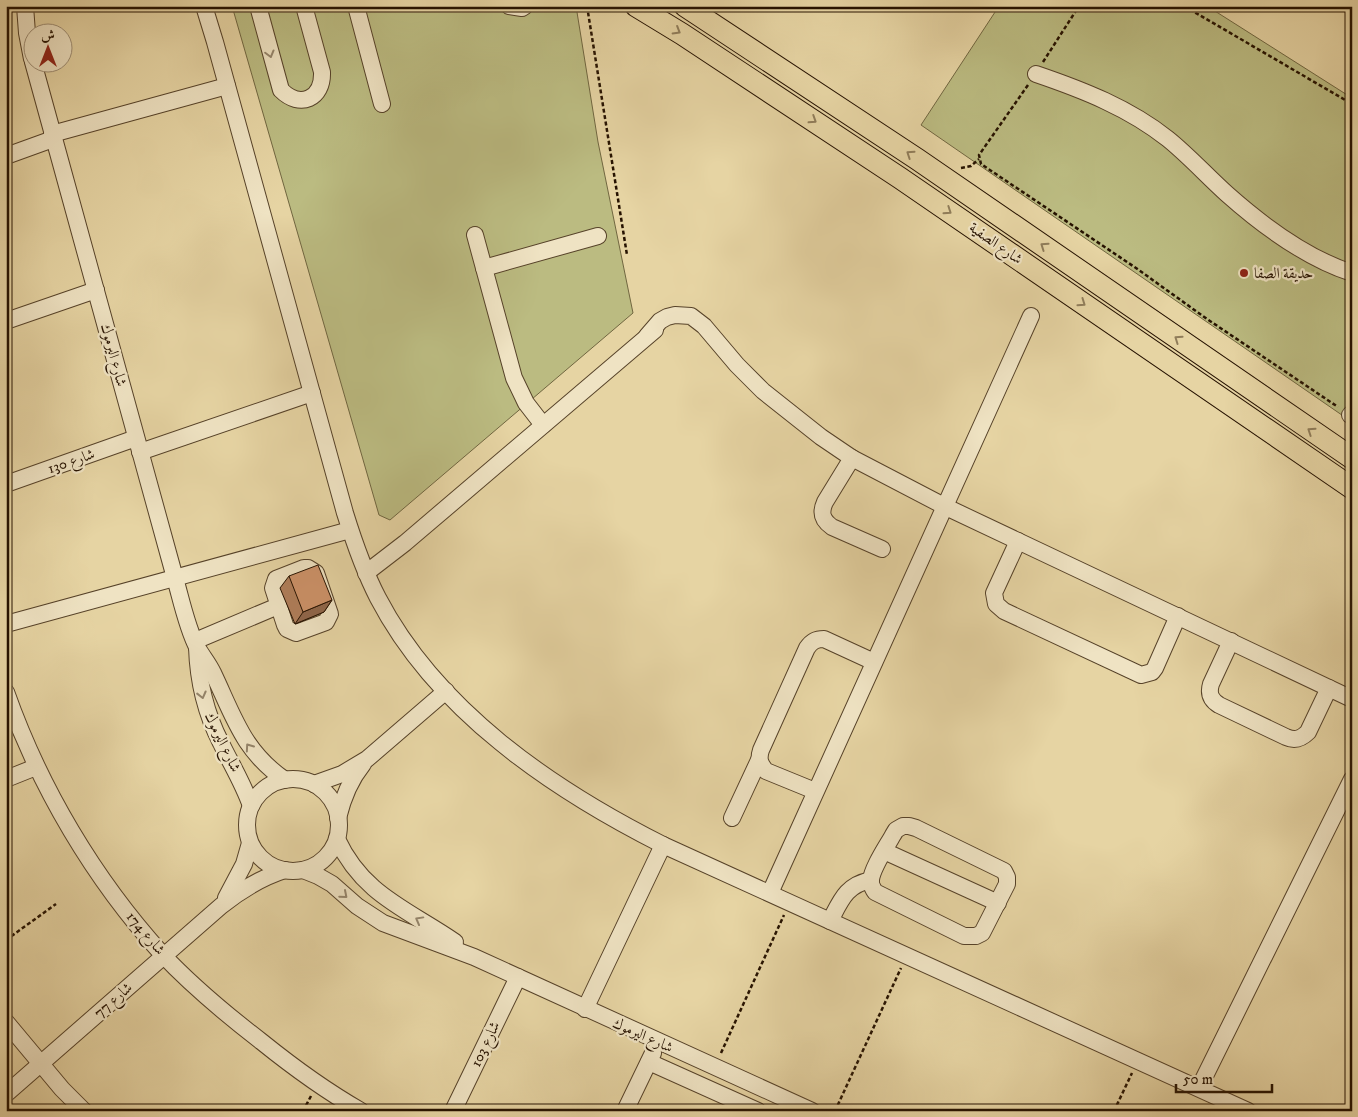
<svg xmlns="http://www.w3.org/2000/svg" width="1358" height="1117" font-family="'IM FELL DW Pica',Amiri,serif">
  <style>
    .green { fill: #bbbb81; stroke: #706640 }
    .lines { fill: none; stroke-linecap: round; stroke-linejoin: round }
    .minor-casing { stroke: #564229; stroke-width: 18 }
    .major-casing { stroke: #261200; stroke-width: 23 }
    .path { stroke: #261200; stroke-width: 2.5; stroke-dasharray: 4 2.5; stroke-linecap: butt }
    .minor { stroke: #efe3c3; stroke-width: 16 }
    .major { stroke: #e6d4a3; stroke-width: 21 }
    .wall { fill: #b07e5a; stroke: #261200 }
    .shaded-wall { fill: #90664a; stroke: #261200 }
    .building { fill: #cd9269; stroke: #261200 }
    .oneway { stroke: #907d5a }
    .oneway2 { stroke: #95856b }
    .poi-dot { fill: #8f2418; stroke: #efe3c3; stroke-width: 2 }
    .labels { text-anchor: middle; stroke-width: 4.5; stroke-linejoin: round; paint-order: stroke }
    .street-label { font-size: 15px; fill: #261200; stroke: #efe3c3 }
    .poi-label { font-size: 15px; fill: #261200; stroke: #efe3c3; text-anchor: start }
  </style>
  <rect width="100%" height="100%" fill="#e6d4a3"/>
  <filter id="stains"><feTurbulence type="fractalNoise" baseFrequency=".004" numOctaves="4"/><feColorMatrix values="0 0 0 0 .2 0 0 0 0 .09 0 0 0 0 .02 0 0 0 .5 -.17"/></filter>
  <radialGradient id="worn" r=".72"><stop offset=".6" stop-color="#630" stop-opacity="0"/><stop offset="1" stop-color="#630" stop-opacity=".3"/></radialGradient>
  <g class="green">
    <polygon points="232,6 576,6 598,142 633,313 390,520 379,515"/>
    <polygon points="999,6 1207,6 1352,98 1352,422 921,125"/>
  </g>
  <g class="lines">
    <defs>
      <g id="minor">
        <polyline points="25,6 27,33 32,59"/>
        <path d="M 204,6 L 215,42 L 345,513 C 354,542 364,571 378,598 C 437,711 552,789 663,845 L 1248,1111"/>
        <path d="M 258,6 L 281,90 C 300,109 323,99 322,72 L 304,6"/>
        <polyline points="356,6 382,104"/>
        <polyline points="509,6 522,8 525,6"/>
        <path d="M 33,62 L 175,578 C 181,599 187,628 197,647 C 202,656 209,664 213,673 C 234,717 243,751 285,780"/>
        <path d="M 1036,74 C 1083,90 1129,108 1168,139 C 1189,156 1207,176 1227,194 C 1263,226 1306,258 1352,273"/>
        <polyline points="52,134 227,86"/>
        <polyline points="6,156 53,139"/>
        <polyline points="475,235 514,378 526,403 543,425"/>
        <polyline points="484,268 598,236"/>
        <polyline points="6,321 96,290"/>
        <polyline points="647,336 660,321 667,317 675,315 691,316 704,326 737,365 763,391 821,437 852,458 946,507 1352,699"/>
        <polyline points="1350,415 1352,413"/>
        <polyline points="140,452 312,393"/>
        <path d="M 852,458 L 825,502 C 820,513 822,520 832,527 L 882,549"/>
        <polyline points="6,484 136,438"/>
        <polyline points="1018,541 994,593 996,604 1004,611 1141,675 1152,672 1155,668 1178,616"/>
        <polygon points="304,568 308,568 316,573 330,614 326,622 296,633 287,629 285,625 273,588 276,579"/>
        <polyline points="366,573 405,543 655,330"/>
        <polyline points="6,624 350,530"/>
        <polyline points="195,641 278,606"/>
        <path d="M 1231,641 L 1211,684 C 1208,694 1211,700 1219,705 L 1286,737 C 1295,741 1301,739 1308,732 L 1329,688"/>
        <path d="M 197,647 C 198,681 205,712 221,743 C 231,764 243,783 251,806"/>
        <path d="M 6,692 C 40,788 94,879 162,954 C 192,986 227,1015 262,1042 C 293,1067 326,1091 361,1111"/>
        <polyline points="6,779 36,767"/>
        <circle cx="293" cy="825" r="46"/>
        <polyline points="314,784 342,774 367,759 446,691"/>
        <path d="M 815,791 L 766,771 C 760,764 758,759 761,750 L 807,648 C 812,641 816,639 824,639 L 874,662"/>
        <path d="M 338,818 C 343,797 350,780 363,764"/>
        <polyline points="732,818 759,760"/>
        <path d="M 903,826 L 909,826 L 916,828 L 1004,871 L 1007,877 L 1007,884 L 982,933 L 976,936 L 964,936 L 875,892 C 873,888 870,885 871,880 C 872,868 887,846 893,835 L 896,830 Z"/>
        <path d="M 337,839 C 363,895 407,909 455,942"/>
        <polyline points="884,851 998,903"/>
        <polyline points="303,870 318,876 332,884 357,906 383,923 474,957 812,1111"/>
        <polyline points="770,893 1031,316"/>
        <polyline points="226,898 244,864 250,843"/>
        <path d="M 830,921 C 841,900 846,885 871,880"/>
        <polyline points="585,1009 663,845"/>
        <polyline points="6,1022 62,1089 84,1111"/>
        <polyline points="649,1062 758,1111"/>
        <polyline points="1199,1088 1352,779"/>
        <path d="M 6,1094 L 221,906 C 241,890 260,878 285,870"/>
        <polyline points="453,1111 518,977"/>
        <polyline points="625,1111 653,1053"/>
      </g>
      <g id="major">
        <polyline points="636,6 682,34 900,178 1352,488"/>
        <polyline points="685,6 917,159 1352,458"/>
      </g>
    </defs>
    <use href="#minor" class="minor-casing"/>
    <use href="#major" class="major-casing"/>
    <g class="path">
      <polyline points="587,6 627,255"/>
      <polyline points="1184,6 1352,104"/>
      <polyline points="1043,62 1079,6"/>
      <polyline points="1028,85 979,155 981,164 1136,268 1207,319 1338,407"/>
      <polyline points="961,168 971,166 979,159"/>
      <polyline points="6,940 56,904"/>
      <polyline points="721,1053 784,915"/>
      <polyline points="303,1111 311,1096"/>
      <polyline points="835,1111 901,968"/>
      <polyline points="1114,1111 1132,1073"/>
    </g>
    <use href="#minor" class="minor"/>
    <use href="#major" class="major"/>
  </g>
  <polygon class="wall" points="289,576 332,600 324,612 295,624 280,588"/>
  <polygon class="shaded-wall" points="332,600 324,612 295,624 303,612"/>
  <polygon class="building" points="318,565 332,600 303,612 289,576"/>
  <defs><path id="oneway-chevron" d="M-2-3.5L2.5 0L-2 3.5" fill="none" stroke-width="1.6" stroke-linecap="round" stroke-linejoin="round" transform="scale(1.25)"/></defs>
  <g class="oneway">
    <use href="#oneway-chevron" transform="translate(677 31) rotate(31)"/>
    <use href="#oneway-chevron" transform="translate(813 120) rotate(33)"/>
    <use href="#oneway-chevron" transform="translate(910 154) rotate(-146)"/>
    <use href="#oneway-chevron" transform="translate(948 211) rotate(34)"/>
    <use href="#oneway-chevron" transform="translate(1044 246) rotate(-145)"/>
    <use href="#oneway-chevron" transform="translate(1082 303) rotate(35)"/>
    <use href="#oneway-chevron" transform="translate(1178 339) rotate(-145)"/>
    <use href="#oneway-chevron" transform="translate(1311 431) rotate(-146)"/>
  </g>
  <g class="oneway2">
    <use href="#oneway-chevron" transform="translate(270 54) rotate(75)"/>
    <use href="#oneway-chevron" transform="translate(202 695) rotate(76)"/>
    <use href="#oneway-chevron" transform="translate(249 747) rotate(-125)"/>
    <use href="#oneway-chevron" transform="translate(344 895) rotate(41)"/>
    <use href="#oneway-chevron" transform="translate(419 920) rotate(-151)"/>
  </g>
  <circle class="poi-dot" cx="1244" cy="273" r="5"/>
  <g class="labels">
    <g class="street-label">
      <text transform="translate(996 243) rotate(35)" y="5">شارع الصفية</text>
      <text transform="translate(114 355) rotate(75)" y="5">شارع اليرموك</text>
      <text transform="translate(71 461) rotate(-19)" y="5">شارع 130</text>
      <text transform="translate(223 742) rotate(64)" y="5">شارع اليرموك</text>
      <text transform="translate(146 933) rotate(50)" y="5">شارع 174</text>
      <text transform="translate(113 1000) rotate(-41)" y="5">شارع 77</text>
      <text transform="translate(643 1035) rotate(24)" y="5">شارع اليرموك</text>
      <text transform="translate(485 1044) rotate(-64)" y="5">شارع 103</text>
    </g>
    <g class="poi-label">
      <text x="1254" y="278">حديقة الصفا</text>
    </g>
  </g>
  <rect width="1358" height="1117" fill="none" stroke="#e6d4a3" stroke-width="25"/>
  <rect x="8" y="8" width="1343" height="1102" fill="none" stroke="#261200" stroke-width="2.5"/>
  <rect x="12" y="12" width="1333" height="1092" fill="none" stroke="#261200"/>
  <g transform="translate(48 48)"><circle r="24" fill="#efe3c3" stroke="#9f8f75"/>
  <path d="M0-4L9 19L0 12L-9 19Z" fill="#8f2418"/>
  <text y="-8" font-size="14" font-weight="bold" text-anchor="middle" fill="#261200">ش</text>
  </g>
  <path d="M1176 1084v8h96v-8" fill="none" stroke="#261200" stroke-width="2.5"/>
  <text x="1183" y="1084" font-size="15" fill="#261200" stroke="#efe3c3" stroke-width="4" paint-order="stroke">50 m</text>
  <rect width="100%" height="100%" filter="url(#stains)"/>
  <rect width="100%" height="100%" fill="url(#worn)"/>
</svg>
